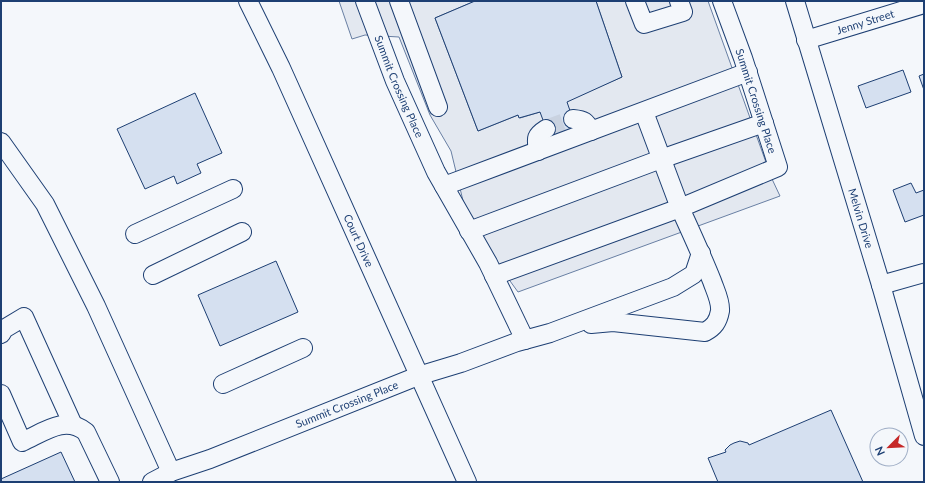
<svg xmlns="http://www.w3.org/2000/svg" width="925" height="483" font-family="Lato,sans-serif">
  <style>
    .parking { fill: #e3e8f0; stroke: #687fa3 }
    .building { fill: #d5e0f0; stroke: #1d3f73 }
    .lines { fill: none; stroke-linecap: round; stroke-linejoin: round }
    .minor-tunnel { stroke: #c9d2e0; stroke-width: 18; stroke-dasharray: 18 9; stroke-linecap: butt }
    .minor-casing { stroke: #1d3f73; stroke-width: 20 }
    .minor { stroke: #f4f7fb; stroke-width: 18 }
    .labels { text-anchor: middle; stroke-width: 3; stroke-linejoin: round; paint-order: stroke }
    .street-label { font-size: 11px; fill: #1d3f73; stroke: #f4f7fb }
  </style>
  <rect width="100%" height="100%" fill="#f4f7fb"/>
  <polygon class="parking" points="339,1 475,1 435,18 478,131 518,115 520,118 540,112 622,77 596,1 708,1 772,179 780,196 518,292 497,263 465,209 451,151 430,115 399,37 365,35 352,39"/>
  <g class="building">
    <polygon points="475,1 596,1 622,77 567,102 576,128 550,139 540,112 519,118 518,115 478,131 435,18"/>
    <polygon points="903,70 911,92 866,108 858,86"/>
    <polygon points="924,74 924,90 919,76"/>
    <polygon points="195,93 222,153 197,164 201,173 177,184 174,176 145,189 117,129"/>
    <polygon points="911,183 916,193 924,190 924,215 905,222 893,190"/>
    <polygon points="276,261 298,312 220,346 198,295"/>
    <polygon points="831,410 863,482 718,482 708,458 726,452 725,450 730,445 734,443 740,441 748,443 749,445"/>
    <polygon points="61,452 75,482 1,482 1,479"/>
  </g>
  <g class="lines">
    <polyline class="minor-tunnel" points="546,129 573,119"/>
    <defs>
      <g id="minor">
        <path id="s1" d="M 248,1 L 281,68 L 467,482"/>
        <path id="s2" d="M 365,1 L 395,81 L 436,172 L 488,263 L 525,340"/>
        <polyline points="399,1 438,107"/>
        <polyline points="635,1 644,24 683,12 679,1"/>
        <path id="s3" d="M 795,1 L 881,285 L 924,436"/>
        <path id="s4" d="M 806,40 L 924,4"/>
        <path d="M 573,119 C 584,120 586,121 591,131"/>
        <polyline points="1,142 45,204 96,306 171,472"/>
        <path d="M 538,151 C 536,138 535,136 546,129"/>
        <polyline points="444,186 748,72"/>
        <polyline points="469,231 661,159 764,123"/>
        <polyline points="135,234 233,189"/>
        <polyline points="153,275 242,232"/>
        <polyline points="494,276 680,208 644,112"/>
        <polyline points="881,285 924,273"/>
        <path d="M 591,324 L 613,322 L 705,332 C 714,327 718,322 720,311 C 721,301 715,290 712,281 C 702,256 691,232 680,208 L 778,167 L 743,58 L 722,1"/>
        <polyline points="1,334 4,329 24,317 73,425"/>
        <polyline points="223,384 303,348"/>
        <path d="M 1,394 L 22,442 C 44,432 65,415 86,432 L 110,482"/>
        <path id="s5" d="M 152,482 L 171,472 L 210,459 L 418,376 L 461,363 L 517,342 L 550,333 L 673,287 L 694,274 L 701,253"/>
      </g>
    </defs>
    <use href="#minor" class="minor-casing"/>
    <use href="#minor" class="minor"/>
  </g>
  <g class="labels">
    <g class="street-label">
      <text dy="4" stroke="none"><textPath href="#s4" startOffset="62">Jenny Street</textPath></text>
      <text dy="4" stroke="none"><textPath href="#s2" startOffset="92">Summit Crossing Place</textPath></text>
      <text transform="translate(756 101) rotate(72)" y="4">Summit Crossing Place</text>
      <text dy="4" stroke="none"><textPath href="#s3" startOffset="227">Melvin Drive</textPath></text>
      <text dy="4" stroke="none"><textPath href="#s1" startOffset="264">Court Drive</textPath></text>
      <text dy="4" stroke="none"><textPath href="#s5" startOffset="210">Summit Crossing Place</textPath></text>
    </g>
  </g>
  <rect width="925" height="483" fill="none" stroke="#1d3f73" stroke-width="4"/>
  <g transform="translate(889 447) rotate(246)"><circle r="19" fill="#f4f7fb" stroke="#9eadc5"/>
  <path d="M0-3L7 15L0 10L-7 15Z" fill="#c62828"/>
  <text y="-6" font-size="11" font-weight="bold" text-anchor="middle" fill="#1d3f73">N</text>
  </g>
</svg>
